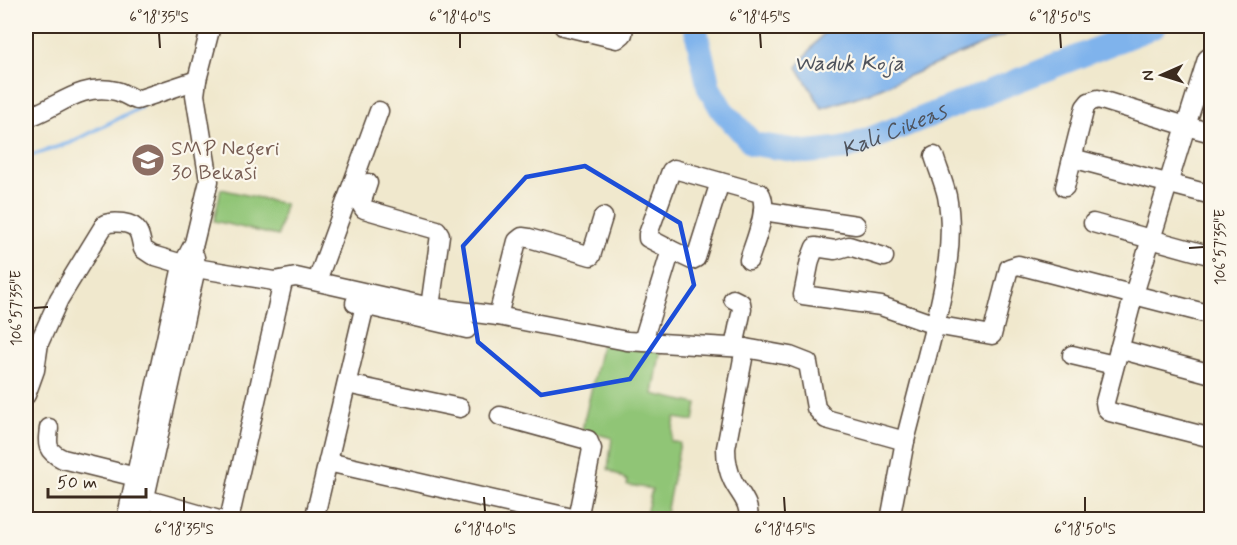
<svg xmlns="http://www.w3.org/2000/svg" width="1237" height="545" font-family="Mynerve,sans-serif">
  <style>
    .green { fill: #90c576; stroke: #66784a; stroke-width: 1.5 }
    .water { fill: #7fb3ec; stroke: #5d6e85; stroke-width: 1.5 }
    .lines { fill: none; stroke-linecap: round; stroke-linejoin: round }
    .stream { stroke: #7fb3ec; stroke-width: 4 }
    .river { stroke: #7fb3ec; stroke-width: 24 }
    .minor-casing { stroke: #564638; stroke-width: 21 }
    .minor { stroke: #fff; stroke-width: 18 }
    .marked { fill: none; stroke: #1d4ed8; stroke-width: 4.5; stroke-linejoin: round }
    .ticks { fill: none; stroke: #3b2a1e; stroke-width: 2 }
    .labels { text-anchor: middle; stroke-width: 4.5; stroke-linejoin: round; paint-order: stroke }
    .education-label { font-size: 21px; fill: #785e54; stroke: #fbf7ec; text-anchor: start }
    .water-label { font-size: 22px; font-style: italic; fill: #4f535c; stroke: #fbf7ec }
    .neatline { fill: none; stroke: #3b2a1e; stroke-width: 2 }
    .ticks-label { font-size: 15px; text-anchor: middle; fill: #3b2a1e }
  </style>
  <rect width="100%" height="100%" fill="#fbf7ec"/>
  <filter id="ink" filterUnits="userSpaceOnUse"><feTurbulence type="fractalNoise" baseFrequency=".0167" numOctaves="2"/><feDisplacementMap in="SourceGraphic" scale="12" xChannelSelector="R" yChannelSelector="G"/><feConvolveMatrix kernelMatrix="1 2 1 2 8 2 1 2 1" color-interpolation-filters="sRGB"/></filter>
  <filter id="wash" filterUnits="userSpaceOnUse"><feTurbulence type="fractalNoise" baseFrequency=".008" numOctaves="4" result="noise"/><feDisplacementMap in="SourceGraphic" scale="24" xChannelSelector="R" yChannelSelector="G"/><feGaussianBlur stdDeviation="1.35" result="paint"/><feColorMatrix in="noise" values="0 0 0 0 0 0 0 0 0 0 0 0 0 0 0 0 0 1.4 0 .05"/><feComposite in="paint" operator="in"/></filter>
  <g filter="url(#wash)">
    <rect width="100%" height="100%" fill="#f0e8cd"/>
    <g class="green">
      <polygon points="221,189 285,204 278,236 214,221"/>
      <polygon points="602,343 661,348 653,394 697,404 694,421 675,418 671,441 680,443 665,519 645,518 652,489 627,485 628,481 608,469 612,438 582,430"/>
    </g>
    <polygon class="water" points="829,26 1025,26 869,93 822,108 797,67"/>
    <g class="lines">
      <polyline class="stream" points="26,157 70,143 141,107"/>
      <path class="river" id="s1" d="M 695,26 L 709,88 L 722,110 L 753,144 L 806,152 L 847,148 L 1155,26"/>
    </g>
  </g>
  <g filter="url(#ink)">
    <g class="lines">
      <defs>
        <g id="minor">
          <polyline points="563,26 617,39 623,34 624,26"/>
          <polyline points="1212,55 1207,59 1186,126 1212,133"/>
          <path d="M 26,118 C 56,109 80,82 116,91 C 124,93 130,98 137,100 L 197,80"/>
          <polyline points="1072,158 1212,195"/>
          <polyline points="368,183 361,204 364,209 437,230 440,235 430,307"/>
          <polyline points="1065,187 1085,107 1089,102 1098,99 1186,126 1134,294 1105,402 1106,408 1110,412 1212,438"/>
          <polyline points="763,211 856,225"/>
          <polyline points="1093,223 1212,256"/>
          <polyline points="671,250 692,260 696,258 720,182"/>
          <path d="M 884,257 L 849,246 L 835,250 L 815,247 L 810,260 L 803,295 L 881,306 L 935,325 C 945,284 955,238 947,196 C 944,183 938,169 934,156"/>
          <polyline points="317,281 379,111"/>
          <polyline points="733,299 741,303 742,309 734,347"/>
          <polyline points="355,303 467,329"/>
          <polyline points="498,316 517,241 522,237 529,238 591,256 603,217"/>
          <path d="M 643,341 L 671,250 L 648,238 L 648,234 L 671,171 L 674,169 L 760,193 C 770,208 754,243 749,260"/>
          <path d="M 745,348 L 726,448 C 726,459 728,471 733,481 C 740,495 751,503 748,520"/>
          <polyline points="1119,349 1212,374"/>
          <polyline points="1072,355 1114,365"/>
          <polyline points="347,384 460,408"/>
          <path d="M 26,395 L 35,370 L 39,343 L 59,299 L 105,224 C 114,221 132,222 137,230 C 141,235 141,243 143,249 L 152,255 L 196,268 L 274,281 L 296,277 L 430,307 L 498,316 L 627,341 L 745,348 L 790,356 L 808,363 L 816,408 L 826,419 L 905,441"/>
          <polyline points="500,416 588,440 592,449 578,519"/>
          <path d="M 49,428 C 47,445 46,451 63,459 L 136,477"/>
          <polyline points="328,462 581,520"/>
          <polyline points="135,496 219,520"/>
          <polyline points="126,520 182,266 194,243 209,181 195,95 197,80 211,26"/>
          <polyline points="140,520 196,268 195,257"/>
          <polyline points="229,520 282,286 274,281"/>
          <polyline points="314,520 365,305"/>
          <polyline points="890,520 905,441 935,325 992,335 1009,268 1018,265 1212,315"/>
        </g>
      </defs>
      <use href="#minor" class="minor-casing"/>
      <use href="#minor" class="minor"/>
    </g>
  </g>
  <path class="marked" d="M 585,166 L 680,223 L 694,285 L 630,379 L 541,395 L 478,342 L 463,246 L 526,177 Z"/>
  <path class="ticks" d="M 159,33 L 160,48M 460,33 L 460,48M 760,33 L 761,48M 1060,33 L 1061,48M 1189,248 L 1204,247M 33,308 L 48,307M 184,497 L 184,512M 484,497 L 485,512M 784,497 L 785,512M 1085,497 L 1085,512"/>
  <defs>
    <symbol id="school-disc" viewBox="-11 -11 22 22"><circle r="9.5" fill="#8d6e63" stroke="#fbf7ec"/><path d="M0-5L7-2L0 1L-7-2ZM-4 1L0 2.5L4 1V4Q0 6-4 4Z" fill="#fff"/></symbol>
  </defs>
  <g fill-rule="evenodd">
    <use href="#school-disc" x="129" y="141" width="38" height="38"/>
  </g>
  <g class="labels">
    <g class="education-label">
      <text x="171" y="155">SMP Negeri<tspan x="171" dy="24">30 Bekasi</tspan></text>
    </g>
    <g class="water-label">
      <text x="849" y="70">Waduk Koja</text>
      <text dy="8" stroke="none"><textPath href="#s1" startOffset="280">Kali Cikeas</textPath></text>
    </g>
  </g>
  <rect width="1237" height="545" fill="none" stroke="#fbf7ec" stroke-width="66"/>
  <g transform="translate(1162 75) rotate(267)" stroke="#fbf7ec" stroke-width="4.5" paint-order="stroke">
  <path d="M0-4.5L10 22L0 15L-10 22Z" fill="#3b2a1e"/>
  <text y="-9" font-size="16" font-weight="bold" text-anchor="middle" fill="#3b2a1e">N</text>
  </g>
  <path d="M48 488v9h98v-9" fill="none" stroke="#3b2a1e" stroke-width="3"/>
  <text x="57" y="488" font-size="18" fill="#3b2a1e" stroke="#fbf7ec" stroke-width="4.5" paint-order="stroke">50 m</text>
  <rect x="33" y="33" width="1171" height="479" class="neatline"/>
  <g class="ticks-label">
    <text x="159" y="22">6°18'35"S</text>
    <text x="460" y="22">6°18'40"S</text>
    <text x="760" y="22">6°18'45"S</text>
    <text x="1060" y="22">6°18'50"S</text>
    <text transform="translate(1220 247) rotate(-90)" y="5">106°57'35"E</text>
    <text transform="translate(16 308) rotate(-90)" y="5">106°57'35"E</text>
    <text x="184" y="534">6°18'35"S</text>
    <text x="485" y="534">6°18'40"S</text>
    <text x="785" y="534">6°18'45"S</text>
    <text x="1085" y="534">6°18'50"S</text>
  </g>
</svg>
